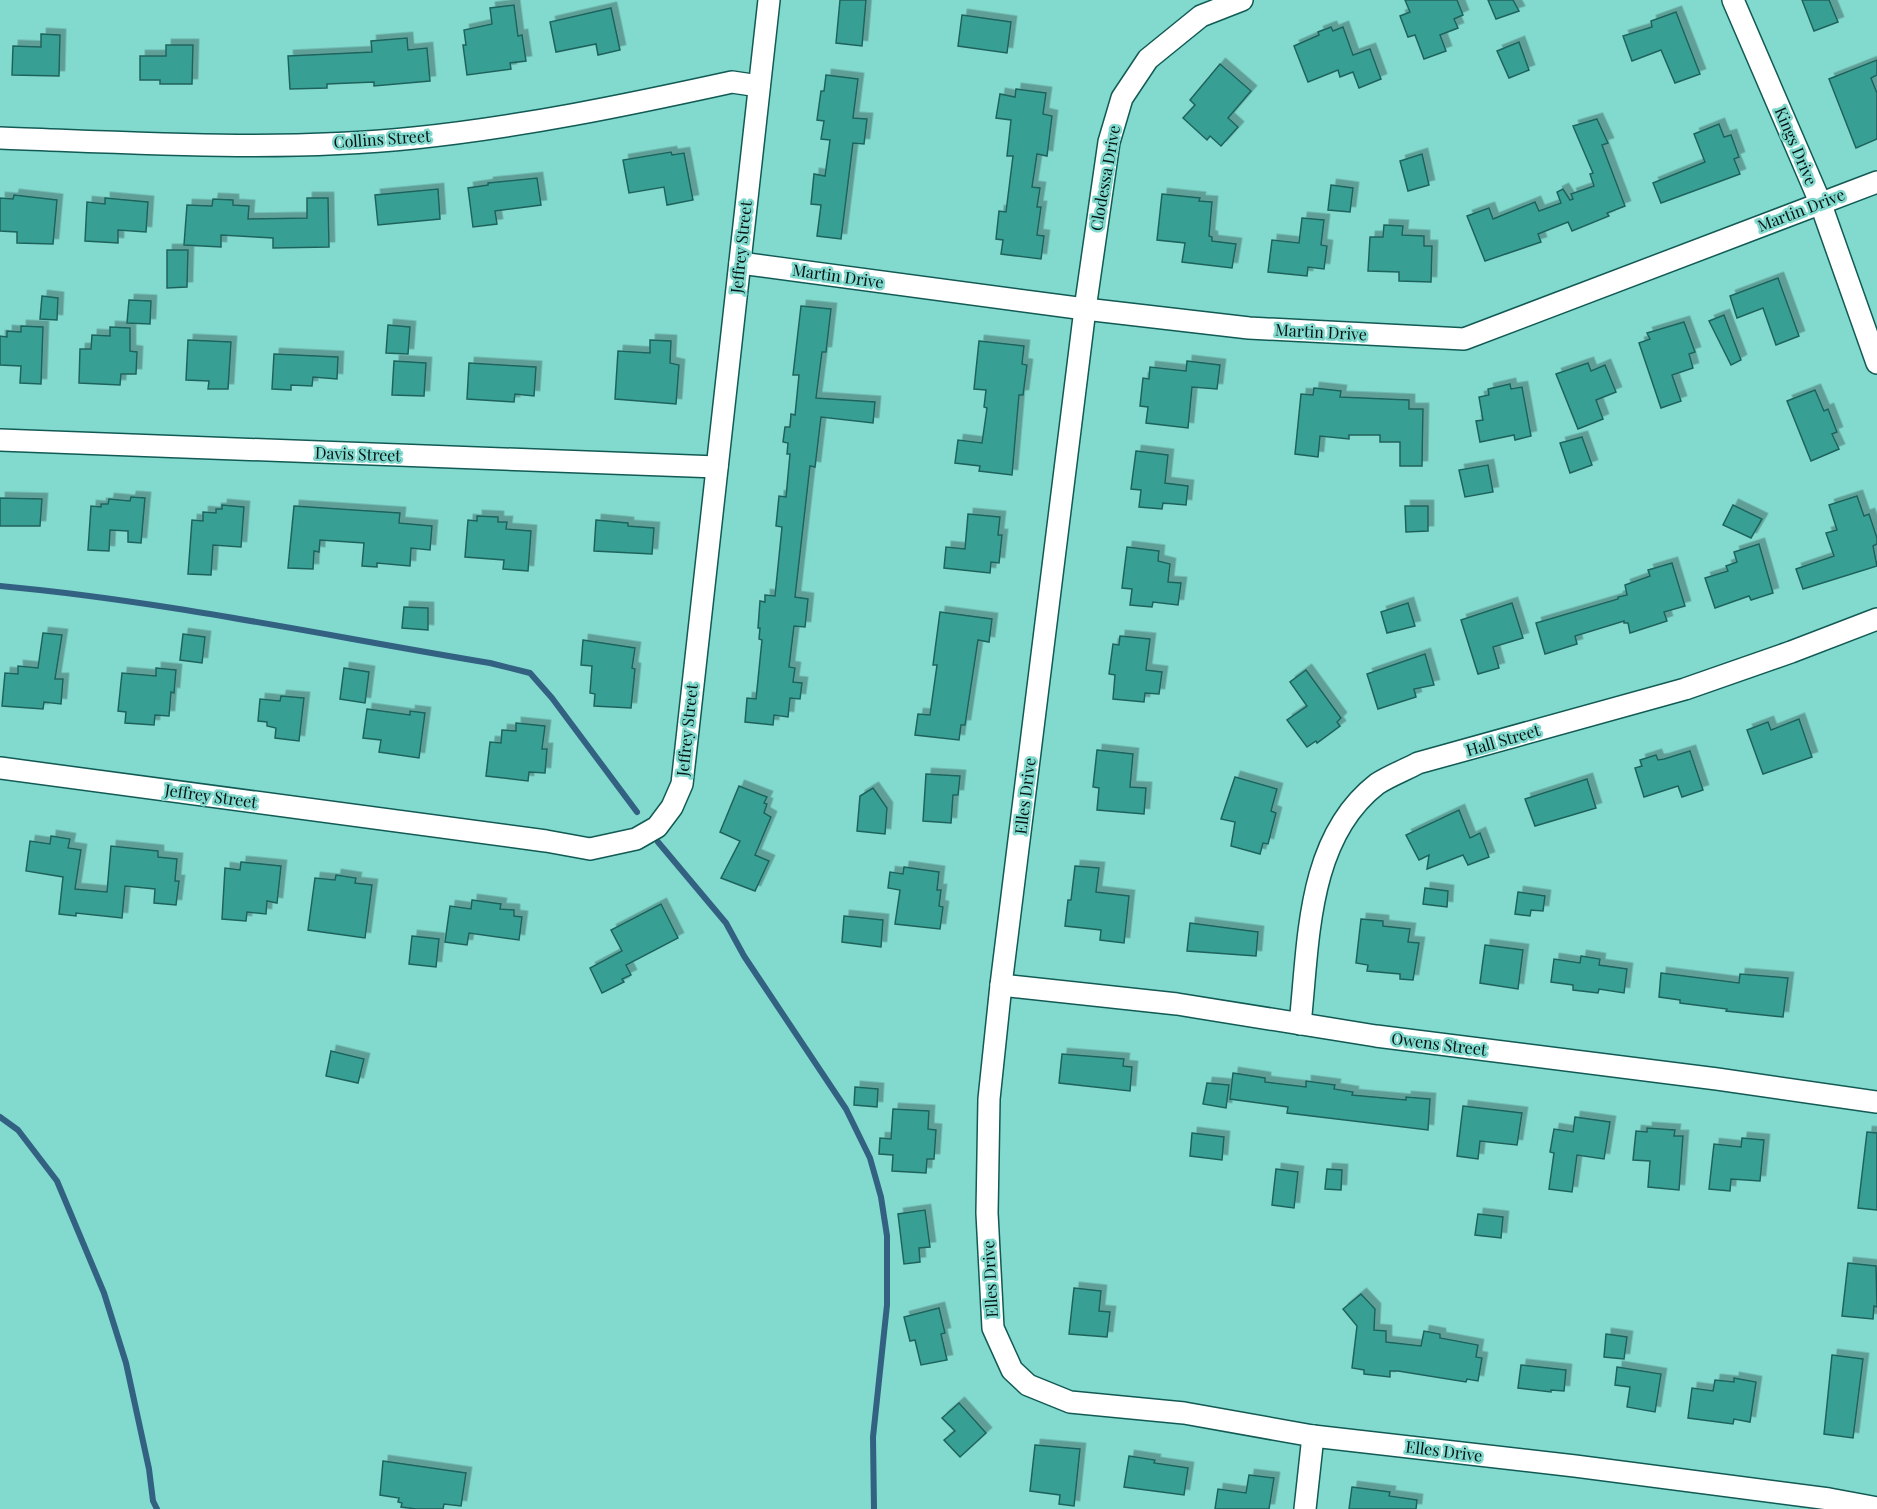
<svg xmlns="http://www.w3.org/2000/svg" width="1877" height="1509" font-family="'Playfair Display',serif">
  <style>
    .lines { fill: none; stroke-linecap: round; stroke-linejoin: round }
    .stream { stroke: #326181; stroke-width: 6 }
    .building { fill: #389f95; stroke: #1f645d; stroke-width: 1.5; filter: url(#shadow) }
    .minor-casing { stroke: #125a54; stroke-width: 24 }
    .minor { stroke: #fff; stroke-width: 21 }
    .labels { text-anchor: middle; stroke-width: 5; stroke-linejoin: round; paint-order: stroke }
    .street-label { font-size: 16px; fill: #001311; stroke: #82d9ce }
  </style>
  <defs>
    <filter id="shadow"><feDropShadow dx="5.5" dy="-5.5" stdDeviation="0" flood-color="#0004"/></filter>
  </defs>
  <rect width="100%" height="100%" fill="#82d9ce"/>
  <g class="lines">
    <g class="stream">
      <path d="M 0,586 C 164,601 327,636 490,663 L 530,673 L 552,698 L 637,812"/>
      <polyline points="658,842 726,923 744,956 846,1109 870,1158 881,1197 887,1236 887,1305 873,1437 874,1509"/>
      <polyline points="0,1117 18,1130 57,1181 104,1293 126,1363 149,1469 153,1501 157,1509"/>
    </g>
  </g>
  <g class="building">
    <polygon points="840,0 866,0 862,46 836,43"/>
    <polygon points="1405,0 1457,0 1463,15 1454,19 1458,28 1440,35 1446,51 1424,59 1415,35 1408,37 1400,16 1410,12"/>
    <polygon points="1488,0 1513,0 1519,11 1496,19"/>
    <polygon points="1802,0 1829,0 1838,22 1814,31"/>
    <polygon points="514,5 518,36 522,35 526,61 510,63 511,69 467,75 463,45 466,45 464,30 492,24 490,8"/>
    <polygon points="611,8 620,50 598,55 596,44 556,52 550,22"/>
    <polygon points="1676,12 1700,74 1675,83 1661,50 1632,61 1623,36 1652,27 1651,21"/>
    <polygon points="962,15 1011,22 1007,53 958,46"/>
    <polygon points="1331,27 1333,31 1343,27 1353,55 1370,49 1381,79 1359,88 1353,72 1340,77 1338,70 1308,82 1294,46 1319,35 1318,32"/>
    <polygon points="41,34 60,35 59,76 12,75 13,46 41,47"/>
    <polygon points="407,38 408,50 427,48 430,81 374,86 374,82 327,84 327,88 290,89 288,56 372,52 371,41"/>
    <polygon points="1519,42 1529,70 1509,78 1497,51"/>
    <polygon points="166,45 193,45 192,84 160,84 160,80 140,80 140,56 166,56"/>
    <polygon points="1877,60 1877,75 1871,78 1877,93 1877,139 1856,148 1829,79"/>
    <polygon points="1220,64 1251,91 1228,118 1238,127 1221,146 1210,136 1207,140 1183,118 1195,105 1190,100"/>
    <polygon points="826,75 858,79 853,118 867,119 864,144 853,143 841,239 817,236 821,205 811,204 814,174 825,176 830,140 821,139 824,121 817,120 821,91 824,91"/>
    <polygon points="1016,89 1046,93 1043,114 1052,116 1047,156 1037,154 1032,187 1040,188 1037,207 1041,207 1037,235 1044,236 1041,259 1001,254 1003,240 996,239 999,211 1006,212 1013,156 1007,156 1011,120 996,118 1000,94 1015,97"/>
    <polygon points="1597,119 1608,143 1602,145 1625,206 1607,213 1609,216 1572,231 1568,222 1538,234 1541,242 1485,261 1467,216 1489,208 1493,219 1535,202 1539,211 1561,203 1557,192 1563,189 1570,200 1573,199 1571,194 1594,186 1590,174 1593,173 1573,126"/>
    <polygon points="1719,124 1724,137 1731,135 1739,157 1734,159 1740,174 1661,203 1653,183 1705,162 1694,134"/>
    <polygon points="671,152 672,155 684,153 693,200 667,205 664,187 629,193 623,160"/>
    <polygon points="1422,154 1429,185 1408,191 1400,161"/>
    <polygon points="537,178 541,205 495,211 497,224 473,227 468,188 488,185 488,183"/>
    <polygon points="1331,185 1353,188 1350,212 1328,210"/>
    <polygon points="438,189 440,219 378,225 375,195"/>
    <polygon points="1162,194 1200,198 1199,201 1212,202 1209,236 1212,237 1212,241 1236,244 1232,268 1182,262 1185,243 1157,240"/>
    <polygon points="14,195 57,200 53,244 17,243 17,232 0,231 0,198 13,199"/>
    <polygon points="105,198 148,202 146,232 118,230 118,243 85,241 87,202 105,204"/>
    <polygon points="307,198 328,198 329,247 273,248 273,238 221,235 221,247 184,245 187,205 212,206 213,199 233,200 233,205 249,206 248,219 307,218"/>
    <polygon points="1302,218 1324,220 1321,245 1327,246 1324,269 1308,267 1307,276 1268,272 1272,240 1299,243"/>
    <polygon points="1384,225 1403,226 1402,235 1424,236 1424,246 1432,246 1431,282 1399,281 1399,272 1368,271 1370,237 1383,237"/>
    <polygon points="167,250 188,250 187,287 167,288"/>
    <polygon points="1778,278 1799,336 1776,345 1763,308 1737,318 1730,296"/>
    <polygon points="42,296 58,298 57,320 40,319"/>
    <polygon points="129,300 151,301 150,324 127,323"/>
    <polygon points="801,306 831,309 826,352 822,352 816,398 875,402 873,423 821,417 815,467 810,466 795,597 808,599 805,627 794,626 789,667 795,668 793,682 802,683 800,699 790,698 788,717 774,715 773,725 745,722 747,698 756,699 762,640 759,639 760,628 758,628 760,601 765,602 765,595 775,596 782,527 776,526 779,496 786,497 790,454 787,454 788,443 783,442 785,427 790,427 791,414 795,415 799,375 793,375"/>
    <polygon points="1724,315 1741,360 1731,365 1709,321"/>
    <polygon points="1684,322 1695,352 1689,354 1693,368 1672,375 1681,401 1661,408 1639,343 1650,339 1647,333"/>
    <polygon points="388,325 410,327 408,354 386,353"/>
    <polygon points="21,326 43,327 41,384 20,383 21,366 0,365 0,336 7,337 7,331 21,332"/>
    <polygon points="110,327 130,328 130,351 137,352 136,374 121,374 120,385 79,383 80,349 91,349 92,335 110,336"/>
    <polygon points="188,340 231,342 228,389 208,389 209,381 186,380"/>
    <polygon points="650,340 671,341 670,363 679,365 676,404 615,399 618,351 650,353"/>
    <polygon points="979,341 1024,346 1022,364 1027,365 1023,395 1019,395 1012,475 979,471 980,466 955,463 958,440 982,443 987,408 984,407 986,390 974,389"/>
    <polygon points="274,354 338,357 337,379 313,377 312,386 291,385 291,390 272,389"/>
    <polygon points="394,361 426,363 424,396 392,395"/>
    <polygon points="1187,361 1220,365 1217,389 1192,387 1188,428 1146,423 1148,407 1140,406 1143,378 1149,379 1150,367 1186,371"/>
    <polygon points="469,363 536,367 534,396 515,394 514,402 467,399"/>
    <polygon points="1588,363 1591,371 1605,365 1616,392 1596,400 1603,419 1578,429 1556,374"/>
    <polygon points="1510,384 1511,389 1522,387 1531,436 1515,440 1514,435 1480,442 1476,421 1483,420 1479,397 1489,395 1488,389"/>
    <polygon points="1314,388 1341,391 1340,397 1409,400 1409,409 1423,409 1422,466 1400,466 1400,442 1380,442 1380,435 1349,435 1349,439 1320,436 1318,457 1295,454 1301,394 1313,395"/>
    <polygon points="1815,390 1824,411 1828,409 1837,432 1832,434 1839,449 1811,461 1787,401"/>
    <polygon points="1582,437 1592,465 1570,473 1560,443"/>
    <polygon points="1136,451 1168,455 1165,483 1188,486 1186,505 1163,503 1162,509 1139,507 1141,490 1131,489"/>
    <polygon points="1488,465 1493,492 1465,497 1459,470"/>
    <polygon points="1857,496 1864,516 1869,514 1877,538 1877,544 1873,546 1877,566 1803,589 1796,569 1834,556 1826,533 1837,530 1829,505"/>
    <polygon points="131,497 145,498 141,543 128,542 128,531 110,530 109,551 88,550 91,506 101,507 101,504 108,504 109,499 130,501"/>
    <polygon points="0,498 42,499 40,526 0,526"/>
    <polygon points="222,505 244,507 241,547 213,545 211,575 188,574 192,520 203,521 203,512 216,513 216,509 222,509"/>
    <polygon points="1733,505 1762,519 1751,538 1723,525"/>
    <polygon points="294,506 400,513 399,523 432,526 430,550 411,548 410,566 377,563 377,567 362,566 364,543 320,540 319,552 314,551 313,569 288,568"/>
    <polygon points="1405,506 1428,506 1428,531 1406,532"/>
    <polygon points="968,514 1000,517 998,535 1002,535 999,563 991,562 990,573 944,568 946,547 965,549"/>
    <polygon points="477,516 498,517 498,522 507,522 506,529 531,531 528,571 503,569 504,560 465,557 468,520 477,521"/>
    <polygon points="596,520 628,523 628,526 654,528 652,554 594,551"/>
    <polygon points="1759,544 1773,593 1751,600 1749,596 1715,608 1705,578 1728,571 1726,566 1737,562 1734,552"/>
    <polygon points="1127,547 1159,551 1158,561 1170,564 1168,582 1181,583 1178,605 1153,602 1152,607 1130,605 1132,589 1122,588"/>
    <polygon points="1672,563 1685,606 1664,612 1667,621 1630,633 1628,623 1624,623 1624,621 1575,636 1577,644 1545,654 1536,623 1618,599 1618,597 1627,595 1625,585 1650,576 1648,570"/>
    <polygon points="1408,603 1415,626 1387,633 1381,612"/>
    <polygon points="1512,603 1523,638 1493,647 1499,668 1478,674 1461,620"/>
    <polygon points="404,607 428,608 428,630 402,628"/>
    <polygon points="940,612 992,619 989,642 978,640 965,725 961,725 959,740 915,735 918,714 930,715 937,665 933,665"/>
    <polygon points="43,633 62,635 55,679 63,679 61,704 44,702 43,709 2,706 5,673 18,674 18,666 38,668"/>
    <polygon points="183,634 205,637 202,663 180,660"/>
    <polygon points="1120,636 1150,639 1146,670 1162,672 1159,694 1145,693 1144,702 1113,699 1115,675 1109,674 1113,644 1119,645"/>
    <polygon points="583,640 635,648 632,668 635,669 631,708 594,706 595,694 590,693 592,666 581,665"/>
    <polygon points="1425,654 1434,685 1414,689 1416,697 1378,709 1367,674"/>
    <polygon points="156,668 176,670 174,693 171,692 169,716 155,715 154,725 125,723 126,712 118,711 122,673 156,676"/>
    <polygon points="344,668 369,672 365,703 340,699"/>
    <polygon points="1306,670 1341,718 1337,722 1340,726 1317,743 1316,741 1307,747 1287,720 1307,706 1290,682"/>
    <polygon points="281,696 304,698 299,741 275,738 276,728 267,726 267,722 258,721 260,699 280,701"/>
    <polygon points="367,709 410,715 410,711 425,713 419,758 379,752 381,740 363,738"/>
    <polygon points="1799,719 1812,757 1763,774 1747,730 1768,722 1771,730"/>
    <polygon points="516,723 545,726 542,749 547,749 545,773 529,772 528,781 486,776 490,742 501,743 502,730 516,731"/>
    <polygon points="1097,750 1133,754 1130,787 1146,788 1144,814 1097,810 1099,788 1093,787"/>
    <polygon points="1690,751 1703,790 1682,797 1678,786 1644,797 1635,768 1642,766 1640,760 1656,755 1658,760 1664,759"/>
    <polygon points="926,774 960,776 958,795 953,795 951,823 923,821"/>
    <polygon points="1235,777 1277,789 1271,811 1276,813 1268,844 1263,843 1260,854 1231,846 1235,822 1221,819"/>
    <polygon points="1587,779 1596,808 1535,826 1525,799"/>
    <polygon points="739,786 767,797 764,803 767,804 764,813 771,817 755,855 769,861 755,891 721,878 740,841 720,832"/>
    <polygon points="873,788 887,808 885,834 857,831 860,796"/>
    <polygon points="1459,810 1470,838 1480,833 1489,857 1468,865 1463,855 1427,869 1429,855 1419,860 1406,835"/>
    <polygon points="51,836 70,839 68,848 81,850 75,889 107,892 111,846 158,851 158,857 177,859 175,881 179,881 176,905 154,903 155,889 125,886 122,918 76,913 76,916 59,914 63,877 26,871 30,841 50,844"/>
    <polygon points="241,862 281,866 277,903 267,901 266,914 247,912 246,921 222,919 225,868 240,870"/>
    <polygon points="1075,866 1099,868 1096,892 1129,896 1124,943 1100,940 1101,930 1065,926 1068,900 1071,900"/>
    <polygon points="904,867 939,872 937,890 941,890 939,906 943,907 940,929 895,924 900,890 888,888 890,872 903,874"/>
    <polygon points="336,875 356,878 355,883 372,885 365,938 308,930 315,878 335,880"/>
    <polygon points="1425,888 1448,891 1447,907 1423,904"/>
    <polygon points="1518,892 1545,896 1543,911 1531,910 1530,916 1515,914"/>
    <polygon points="472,900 501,904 500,909 514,910 514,916 522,917 519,940 469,933 467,945 445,942 450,906 471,909"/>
    <polygon points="661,904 678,938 626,965 631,975 622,979 624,982 602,993 590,968 622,951 611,930"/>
    <polygon points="844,916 883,920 881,947 842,942"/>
    <polygon points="1361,919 1383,921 1383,926 1410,929 1408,942 1419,943 1413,980 1400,979 1400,974 1367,971 1368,965 1356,963"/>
    <polygon points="1190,923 1258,932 1256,956 1187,951"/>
    <polygon points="412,936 439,939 436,967 409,964"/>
    <polygon points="1485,945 1523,950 1518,989 1480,983"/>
    <polygon points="1581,956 1600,959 1599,965 1627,969 1624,993 1599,989 1598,993 1573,990 1573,985 1551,982 1554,959 1580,963"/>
    <polygon points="1661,973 1739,983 1740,974 1788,978 1783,1017 1726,1011 1727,1009 1680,1003 1680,1000 1659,997"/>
    <polygon points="331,1051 364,1059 358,1083 326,1076"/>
    <polygon points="1062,1054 1124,1059 1123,1066 1132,1067 1130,1091 1059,1083"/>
    <polygon points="1233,1073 1265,1078 1265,1082 1306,1087 1306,1081 1335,1085 1334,1089 1353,1092 1352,1095 1406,1100 1406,1097 1430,1099 1428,1130 1287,1113 1288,1107 1230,1099"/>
    <polygon points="1207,1083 1229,1085 1226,1108 1203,1104"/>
    <polygon points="855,1087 878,1089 877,1107 854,1105"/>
    <polygon points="1463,1106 1522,1113 1517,1145 1480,1141 1478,1159 1457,1156"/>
    <polygon points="893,1109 929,1111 928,1129 936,1130 934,1159 927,1159 926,1173 892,1171 893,1155 879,1154 880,1138 891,1139"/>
    <polygon points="1575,1117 1610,1122 1604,1159 1577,1155 1572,1192 1549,1189 1554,1153 1550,1152 1554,1129 1573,1132"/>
    <polygon points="1647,1128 1675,1130 1674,1136 1683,1136 1679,1190 1648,1187 1650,1161 1633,1160 1636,1131 1647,1132"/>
    <polygon points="1867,1132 1877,1133 1877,1210 1858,1208"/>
    <polygon points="1192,1133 1224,1137 1222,1160 1190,1156"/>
    <polygon points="1742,1138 1764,1140 1760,1181 1731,1179 1730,1191 1709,1189 1714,1144 1741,1147"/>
    <polygon points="1276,1169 1298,1172 1294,1208 1272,1205"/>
    <polygon points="1327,1169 1342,1170 1341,1190 1325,1189"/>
    <polygon points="925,1210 930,1247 919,1248 920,1262 904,1264 898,1214"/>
    <polygon points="1478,1214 1503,1217 1501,1238 1475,1235"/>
    <polygon points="1848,1263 1876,1266 1877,1307 1874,1306 1873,1319 1842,1316"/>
    <polygon points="1074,1288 1101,1291 1099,1311 1110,1312 1107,1337 1069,1334"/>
    <polygon points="1361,1294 1375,1309 1374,1330 1386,1331 1386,1342 1421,1346 1424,1331 1440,1334 1440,1338 1478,1345 1476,1357 1482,1358 1478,1381 1467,1379 1466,1382 1398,1371 1390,1371 1390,1377 1364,1374 1364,1370 1352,1368 1357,1326 1343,1309"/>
    <polygon points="939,1308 945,1333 941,1334 947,1360 921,1365 915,1340 910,1341 904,1317"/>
    <polygon points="1606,1334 1627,1337 1624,1359 1604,1357"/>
    <polygon points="1832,1355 1863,1359 1853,1438 1824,1434"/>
    <polygon points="1521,1365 1566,1370 1564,1391 1551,1390 1551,1392 1518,1388"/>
    <polygon points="1617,1367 1661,1374 1655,1412 1627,1407 1630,1387 1615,1385"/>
    <polygon points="1734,1378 1756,1382 1750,1422 1734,1419 1733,1424 1688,1418 1692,1388 1713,1391 1715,1380 1734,1382"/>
    <polygon points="959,1403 986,1433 960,1457 944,1440 955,1431 942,1418"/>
    <polygon points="1035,1445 1080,1449 1074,1506 1059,1504 1060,1495 1030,1491"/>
    <polygon points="1129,1456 1155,1460 1154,1463 1188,1468 1184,1495 1124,1487"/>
    <polygon points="383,1461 466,1473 461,1506 444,1504 443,1509 416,1509 401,1507 402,1503 398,1502 399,1498 380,1495"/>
    <polygon points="1249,1475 1274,1478 1269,1509 1215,1509 1218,1489 1246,1493"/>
    <polygon points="1352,1487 1390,1492 1389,1496 1417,1500 1416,1509 1349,1509"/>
  </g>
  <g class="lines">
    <defs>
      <g id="minor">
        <polyline points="1242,0 1201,16 1148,59 1122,98 1109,142 1085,309 1001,985 989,1099 987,1213 993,1328 1012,1370 1028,1385 1070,1402 1184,1413 1313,1436 1575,1466 1829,1499 1877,1508"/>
        <polyline points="1733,0 1820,202 1877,363"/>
        <path d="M 0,138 C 137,143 277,152 414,138 C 521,127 627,105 732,82 L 759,86"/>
        <polyline points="740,263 1085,309 1249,328 1464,339 1877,182"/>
        <polyline points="0,440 717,467"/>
        <polyline points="0,768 546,841 590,849 636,839 657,827 672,807 682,784 769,0"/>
        <polyline points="1001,985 1177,1004 1376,1036 1717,1079 1877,1102"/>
        <path d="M 1300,1024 C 1309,943 1306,839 1377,784 C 1389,776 1405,770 1418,763 L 1685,689 L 1791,652 L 1877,619"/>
        <polyline points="1305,1509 1313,1436"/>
      </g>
    </defs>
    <use href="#minor" class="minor-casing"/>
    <use href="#minor" class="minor"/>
  </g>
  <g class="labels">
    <g class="street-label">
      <text transform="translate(382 139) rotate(-4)" y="6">Collins Street</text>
      <text transform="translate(1796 146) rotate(67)" y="6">Kings Drive</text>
      <text transform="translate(1105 178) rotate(-80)" y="6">Clodessa Drive</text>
      <text transform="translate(1801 210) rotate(-21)" y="6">Martin Drive</text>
      <text transform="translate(741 247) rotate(-84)" y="6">Jeffrey Street</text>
      <text transform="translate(838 276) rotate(8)" y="6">Martin Drive</text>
      <text transform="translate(1321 332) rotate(3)" y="6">Martin Drive</text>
      <text transform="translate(358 454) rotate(2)" y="6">Davis Street</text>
      <text transform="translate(687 730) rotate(-84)" y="6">Jeffrey Street</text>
      <text transform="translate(1503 740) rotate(-16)" y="6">Hall Street</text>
      <text transform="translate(211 796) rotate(8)" y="6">Jeffrey Street</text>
      <text transform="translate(1025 796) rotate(-83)" y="6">Elles Drive</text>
      <text transform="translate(1439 1044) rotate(7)" y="6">Owens Street</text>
      <text transform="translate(990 1279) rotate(-93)" y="6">Elles Drive</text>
      <text transform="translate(1444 1451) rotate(7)" y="6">Elles Drive</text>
    </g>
  </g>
</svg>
